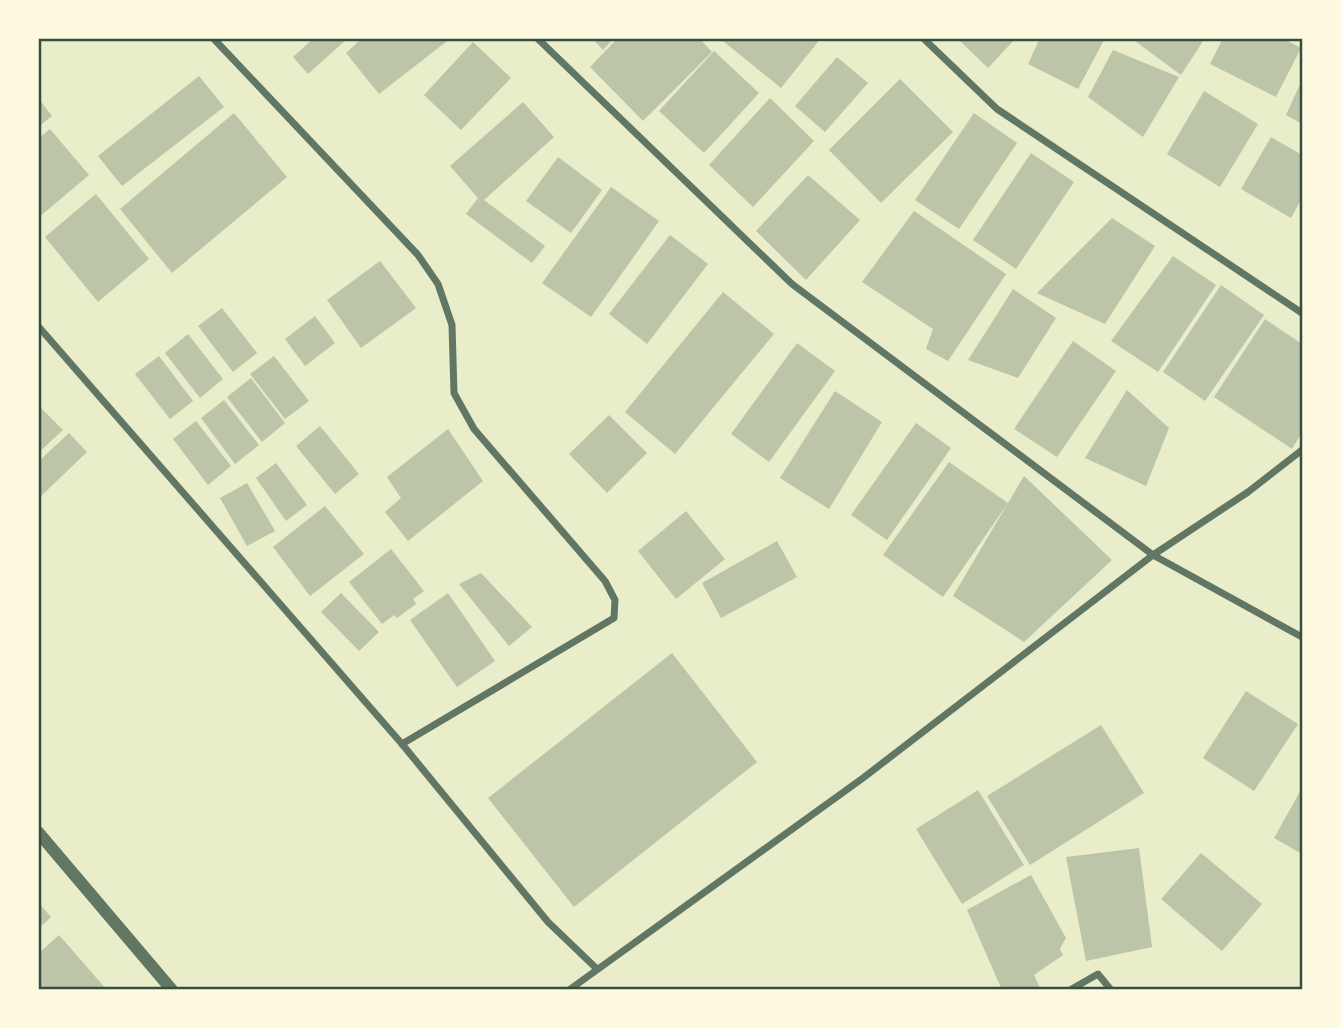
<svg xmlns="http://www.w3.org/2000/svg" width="1341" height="1028" font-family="'IBM Plex Sans',sans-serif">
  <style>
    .building { fill: #bcc5a7 }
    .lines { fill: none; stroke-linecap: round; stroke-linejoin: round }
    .minor { stroke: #617663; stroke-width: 7 }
    .tertiary { stroke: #617663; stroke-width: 12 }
    .neatline { fill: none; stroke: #344e41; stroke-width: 2.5 }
  </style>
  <rect width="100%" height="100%" fill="#e9edc9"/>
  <g class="building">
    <polygon points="314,38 348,38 308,74 293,57"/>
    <polygon points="362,38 451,38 379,94 346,53"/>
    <polygon points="592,38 614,38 603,50"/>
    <polygon points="618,38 699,38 712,52 643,121 590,67"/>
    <polygon points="725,38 821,38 781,88 723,41"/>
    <polygon points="957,38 1016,38 988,68"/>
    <polygon points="1040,38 1100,38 1104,40 1078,89 1028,64"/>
    <polygon points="1131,38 1205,38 1181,75"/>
    <polygon points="1223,38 1282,38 1301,48 1276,97 1210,64"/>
    <polygon points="473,42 511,78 461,130 424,95"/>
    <polygon points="1113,50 1179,77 1143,137 1088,97"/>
    <polygon points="714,51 759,93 704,153 659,111"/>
    <polygon points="837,57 868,83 825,132 795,106"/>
    <polygon points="199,76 224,107 122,186 98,156"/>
    <polygon points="900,79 953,132 881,203 829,150"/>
    <polygon points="1302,80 1302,124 1286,115"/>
    <polygon points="1204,91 1258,124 1220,187 1167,154"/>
    <polygon points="38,98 52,116 38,127"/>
    <polygon points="770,98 814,141 753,207 709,165"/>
    <polygon points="523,102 554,137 484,200 545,246 532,263 466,214 478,198 450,166"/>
    <polygon points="234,113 287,177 172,273 120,209"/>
    <polygon points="974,113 1017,143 959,229 915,200"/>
    <polygon points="50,129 89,175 38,218 38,139"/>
    <polygon points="1271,137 1302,155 1302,198 1291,218 1241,189"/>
    <polygon points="1031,153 1074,182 1016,269 973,240"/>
    <polygon points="558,157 602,190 571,233 526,201"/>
    <polygon points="808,175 860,220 806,280 756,231"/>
    <polygon points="611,187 659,221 591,317 542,283"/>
    <polygon points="96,194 149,259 98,302 45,237"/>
    <polygon points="914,211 1006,274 948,361 926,349 933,329 862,282"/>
    <polygon points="1112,218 1155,246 1105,324 1037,293"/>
    <polygon points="670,235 708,264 647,344 609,314"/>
    <polygon points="1173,256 1216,285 1158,372 1111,341"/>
    <polygon points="380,261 416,308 361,348 327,300"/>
    <polygon points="1221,285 1264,315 1205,401 1163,372"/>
    <polygon points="1013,289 1056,318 1018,378 968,360"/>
    <polygon points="723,292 774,334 675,454 625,412"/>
    <polygon points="222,308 257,353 233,372 198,326"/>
    <polygon points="315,316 335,343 305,366 285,339"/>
    <polygon points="1265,319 1302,344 1302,432 1292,449 1214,397"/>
    <polygon points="188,334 223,379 200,398 165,353"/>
    <polygon points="1073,341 1116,371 1057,457 1014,429"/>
    <polygon points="797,343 835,371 769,462 731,434"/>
    <polygon points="159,356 193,401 170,419 135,374"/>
    <polygon points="274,356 309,401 285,419 250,374"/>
    <polygon points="251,378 285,423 262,442 227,397"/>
    <polygon points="1127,390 1169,428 1146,486 1085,458"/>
    <polygon points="835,391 882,422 829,509 780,478"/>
    <polygon points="224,400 259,445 235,464 201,418"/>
    <polygon points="38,405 63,430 38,453"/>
    <polygon points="609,415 647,453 607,493 569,454"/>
    <polygon points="196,421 231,466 208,485 173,439"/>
    <polygon points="916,423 951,448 887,540 851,515"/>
    <polygon points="320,426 359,474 335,494 296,446"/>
    <polygon points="448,429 483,481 408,541 385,512 401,498 387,477"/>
    <polygon points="69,433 87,452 38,499 38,462"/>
    <polygon points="949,462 1008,503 943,597 883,555"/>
    <polygon points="276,463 307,505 286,521 256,478"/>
    <polygon points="1024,476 1112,560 1024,642 953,596"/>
    <polygon points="247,483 275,531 247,546 220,498"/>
    <polygon points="325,506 364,554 310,596 273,547"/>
    <polygon points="686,511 725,559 676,599 638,551"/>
    <polygon points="777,541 797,577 721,618 702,583"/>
    <polygon points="391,549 424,591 413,599 416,604 397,618 394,615 382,624 349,582"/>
    <polygon points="481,573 532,627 509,646 459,584"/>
    <polygon points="341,593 379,632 359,651 321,612"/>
    <polygon points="448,593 495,661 457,687 410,620"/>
    <polygon points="672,653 757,762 574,907 488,798"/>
    <polygon points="1246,691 1298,724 1254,791 1203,758"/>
    <polygon points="1101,725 1144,793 1030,865 987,796"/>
    <polygon points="1302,788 1302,854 1274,838"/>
    <polygon points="978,790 1024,865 962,904 916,829"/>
    <polygon points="1139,848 1152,947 1086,961 1066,857"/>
    <polygon points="1201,853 1262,904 1222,951 1161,899"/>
    <polygon points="1031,875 1066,938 1060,949 1063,955 1034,975 1041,990 1002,990 967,910"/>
    <polygon points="38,902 51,917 38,929"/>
    <polygon points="59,935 107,990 38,990 38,954"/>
  </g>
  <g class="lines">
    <g class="minor">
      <polyline points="213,38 418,255 438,284 452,325 454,393 474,429 605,581 615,600 614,618 402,744"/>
      <polyline points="537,38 792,284 1153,555 1302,637"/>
      <polyline points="923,38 997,109 1302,313"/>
      <polyline points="38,326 402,744 548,922 596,968"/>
      <polyline points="569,990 863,778 1153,555 1248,492 1302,450"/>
      <polyline points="1070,990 1098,974 1111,990"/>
    </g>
    <polyline class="tertiary" points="38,832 172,990"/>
  </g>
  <rect width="1341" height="1028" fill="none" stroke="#fefae0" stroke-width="80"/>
  <rect x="40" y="40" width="1261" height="948" class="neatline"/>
</svg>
